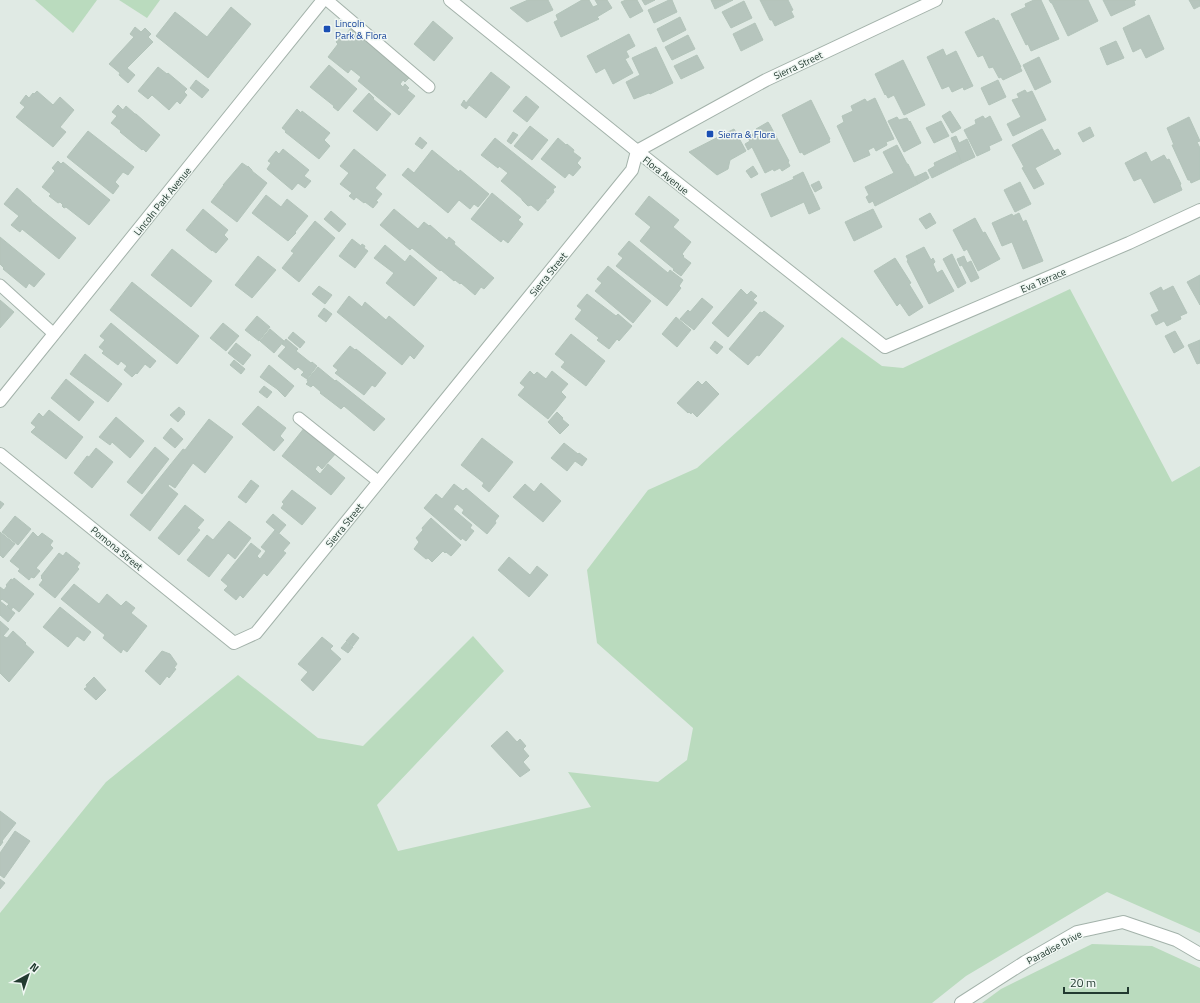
<svg xmlns="http://www.w3.org/2000/svg" width="1200" height="1003" font-family="'Titillium Web',sans-serif">
  <style>
    .green { fill: #badbbe }
    .building { fill: #b6c5bd; stroke: #b3c4ba }
    .lines { fill: none; stroke-linecap: round; stroke-linejoin: round }
    .service-casing { stroke: #a3b2aa; stroke-width: 13 }
    .minor-casing { stroke: #a3b2aa; stroke-width: 14 }
    .tertiary-casing { stroke: #a3b2aa; stroke-width: 14 }
    .service { stroke: #fff; stroke-width: 11 }
    .minor { stroke: #fff; stroke-width: 12 }
    .tertiary { stroke: #fff; stroke-width: 12 }
    .transit-dot { fill: #1a4fb4; stroke: #f0f7f3; stroke-width: 1.5 }
    .labels { text-anchor: middle; stroke-width: 3; stroke-linejoin: round; paint-order: stroke }
    .transit-label { font-size: 10px; fill: #164399; stroke: #f0f7f3; text-anchor: start }
    .street-label { font-size: 10px; fill: #223a30; stroke: #f0f7f3 }
  </style>
  <rect width="100%" height="100%" fill="#e0eae4"/>
  <g class="green">
    <polygon points="35,0 97,0 73,33"/>
    <polygon points="119,0 160,0 147,18"/>
    <polygon points="1070,289 1172,482 1200,466 1200,933 1107,892 966,976 932,1003 0,1003 0,913 106,782 238,675 318,738 363,746 473,636 504,671 377,805 398,851 591,807 568,772 658,782 687,760 693,728 597,643 587,570 648,490 697,468 842,337 882,366 903,368"/>
    <polygon points="1092,944 1152,946 1200,968 1200,1003 982,1003 1001,989"/>
  </g>
  <g class="building">
    <polygon points="528,0 548,0 553,10 527,22 510,8"/>
    <polygon points="582,0 589,0 593,7 598,5 595,0 607,0 612,8 597,17 599,19 561,37 554,22 558,20 556,15"/>
    <polygon points="626,0 637,0 643,11 630,18 621,2"/>
    <polygon points="642,0 655,0 645,5"/>
    <polygon points="669,0 672,0 677,12 654,23 648,10"/>
    <polygon points="711,0 733,0 715,9"/>
    <polygon points="760,0 788,0 793,10 791,11 794,17 775,26 772,20 770,20"/>
    <polygon points="1034,0 1041,0 1059,39 1031,51 1028,44 1026,45 1011,14 1026,7 1025,4"/>
    <polygon points="1049,0 1088,0 1098,21 1068,36 1052,3 1051,3"/>
    <polygon points="1103,0 1136,0 1134,1 1135,5 1111,16"/>
    <polygon points="1189,0 1200,0 1200,6 1194,9"/>
    <polygon points="744,1 752,18 731,28 722,12"/>
    <polygon points="231,7 251,24 208,78 156,36 175,12 207,37"/>
    <polygon points="1149,15 1164,49 1146,58 1141,48 1133,52 1123,28"/>
    <polygon points="680,17 686,30 663,42 657,29"/>
    <polygon points="994,18 996,21 998,20 1021,67 1020,67 1022,71 1003,80 1001,77 999,78 993,67 989,68 983,55 978,57 965,32"/>
    <polygon points="433,21 453,38 434,61 414,44"/>
    <polygon points="755,23 763,40 741,51 733,34"/>
    <polygon points="135,27 141,32 145,28 151,34 148,37 153,42 127,68 135,75 128,83 119,75 120,73 109,64 134,37 130,34"/>
    <polygon points="351,28 407,75 406,76 409,78 405,82 403,80 400,84 403,87 405,84 409,88 407,90 415,96 399,115 358,81 361,77 351,69 348,73 328,57 338,44 336,42 342,35 344,37"/>
    <polygon points="629,34 635,46 626,51 629,57 625,59 633,73 613,84 605,68 596,73 587,56"/>
    <polygon points="688,35 695,49 672,60 665,47"/>
    <polygon points="1116,41 1124,58 1107,65 1100,48"/>
    <polygon points="656,47 673,83 650,94 649,93 634,99 626,82 640,75 632,58"/>
    <polygon points="943,49 946,56 956,51 973,86 964,90 963,87 952,92 949,86 942,89 927,57"/>
    <polygon points="697,55 704,68 681,79 674,66"/>
    <polygon points="1039,57 1051,82 1035,90 1023,65"/>
    <polygon points="903,60 925,105 904,115 894,95 888,98 886,94 885,95 875,74"/>
    <polygon points="329,65 357,89 338,111 333,107 334,106 310,87"/>
    <polygon points="158,67 167,74 168,73 187,89 184,92 187,95 180,104 177,101 169,110 152,95 148,99 138,91"/>
    <polygon points="491,72 510,87 486,118 469,105 466,109 461,105 464,100 466,103"/>
    <polygon points="196,80 209,90 202,98 190,88"/>
    <polygon points="998,80 1006,97 989,105 981,88"/>
    <polygon points="1025,90 1027,93 1032,91 1046,120 1013,136 1007,124 1021,117 1012,100 1019,98 1017,94"/>
    <polygon points="37,91 53,105 60,97 74,110 60,127 66,132 53,147 16,117 25,107 20,103 26,95 29,98 33,93 34,94"/>
    <polygon points="369,93 374,98 373,99 391,114 377,131 353,111"/>
    <polygon points="526,96 539,107 527,122 513,111"/>
    <polygon points="875,98 894,139 886,142 887,145 876,151 874,147 868,150 870,155 854,162 837,126 844,122 842,116 853,111 851,106 865,99 867,102"/>
    <polygon points="811,100 830,139 829,140 830,142 804,155 802,152 800,153 782,115"/>
    <polygon points="118,105 123,110 126,106 135,114 136,114 160,135 146,152 143,149 142,150 120,132 121,131 111,123 117,116 112,112"/>
    <polygon points="297,109 301,113 302,111 330,133 324,140 330,146 319,159 285,132 286,131 282,128"/>
    <polygon points="950,111 961,128 952,133 942,116"/>
    <polygon points="983,116 985,119 990,116 1002,140 989,146 990,150 977,156 964,130 976,124 975,120"/>
    <polygon points="897,117 899,120 907,118 909,122 910,121 921,143 904,152 888,121"/>
    <polygon points="1189,117 1200,141 1197,142 1200,148 1200,179 1191,183 1190,180 1188,180 1172,145 1174,145 1167,128"/>
    <polygon points="941,121 949,136 934,143 926,128"/>
    <polygon points="768,122 770,125 789,161 788,162 790,166 782,171 780,168 774,171 773,169 765,173 752,147 748,150 745,144 750,141 747,137 757,132 756,129"/>
    <polygon points="530,126 548,140 532,160 514,146"/>
    <polygon points="1090,127 1094,136 1083,142 1078,133"/>
    <polygon points="734,129 746,151 730,160 728,169 717,175 689,152"/>
    <polygon points="1042,129 1054,151 1058,149 1061,154 1035,168 1044,184 1034,189 1022,168 1024,167 1012,145"/>
    <polygon points="88,131 134,167 128,175 123,172 115,182 119,186 113,194 67,157"/>
    <polygon points="513,132 518,135 511,144 507,141"/>
    <polygon points="956,136 959,143 967,139 975,157 962,163 951,138"/>
    <polygon points="420,137 427,143 422,149 415,144"/>
    <polygon points="495,138 556,187 553,189 554,192 548,199 546,199 546,202 538,211 531,205 528,206 522,200 522,199 501,181 508,173 499,166 498,168 481,155"/>
    <polygon points="558,138 566,145 567,144 574,150 573,152 581,158 577,163 581,167 573,176 569,173 565,178 541,159"/>
    <polygon points="897,145 907,164 908,164 918,184 875,206 873,201 869,203 866,197 869,195 865,187 894,173 883,152"/>
    <polygon points="283,149 309,170 304,176 311,181 305,188 298,183 292,190 267,169 271,163 268,161 276,151 279,154"/>
    <polygon points="354,149 386,175 375,188 382,194 376,201 378,202 373,208 365,202 364,203 356,197 354,200 349,196 352,193 340,184 349,173 340,166"/>
    <polygon points="432,150 459,172 460,170 489,194 478,207 474,204 470,209 459,200 448,213 402,175 408,168 414,173"/>
    <polygon points="957,152 962,163 932,178 928,170 935,166 934,163"/>
    <polygon points="1146,152 1151,162 1164,155 1167,160 1169,159 1181,184 1180,185 1182,190 1154,203 1141,178 1134,181 1125,163"/>
    <polygon points="58,161 61,164 63,162 110,200 89,225 66,207 64,208 62,206 63,205 60,202 58,203 49,196 51,194 42,187 55,171 52,168"/>
    <polygon points="242,163 248,167 248,166 252,170 252,171 267,183 237,222 211,202 224,185 223,185"/>
    <polygon points="753,166 758,174 751,178 746,171"/>
    <polygon points="803,172 820,209 809,214 804,202 771,217 761,194 794,179 793,177"/>
    <polygon points="926,172 929,178 918,184 915,177"/>
    <polygon points="819,181 822,188 815,192 811,185"/>
    <polygon points="1020,182 1031,204 1015,212 1004,190"/>
    <polygon points="17,188 31,200 31,201 76,238 59,259 22,229 20,232 11,225 19,216 4,204"/>
    <polygon points="492,193 521,217 518,220 523,224 508,243 503,239 501,242 471,219"/>
    <polygon points="266,195 281,207 287,199 308,216 295,232 296,233 288,241 252,213"/>
    <polygon points="649,196 679,220 673,227 691,242 682,254 684,256 683,257 691,263 681,276 673,270 674,269 640,241 651,227 635,214"/>
    <polygon points="203,209 228,230 224,235 228,239 216,253 212,250 212,251 186,230"/>
    <polygon points="394,209 418,229 424,222 429,226 430,225 447,240 449,237 455,242 454,244 494,278 484,289 481,287 475,295 461,283 460,284 455,280 454,281 441,270 440,271 412,248 410,250 380,225"/>
    <polygon points="873,209 882,227 854,241 845,222"/>
    <polygon points="331,211 346,224 339,232 324,219"/>
    <polygon points="930,213 936,223 926,229 919,219"/>
    <polygon points="1019,213 1023,222 1026,220 1043,261 1023,269 1012,242 1002,246 992,223 1012,214 1013,216"/>
    <polygon points="975,218 983,233 985,232 1000,259 978,271 967,249 964,251 953,230"/>
    <polygon points="315,221 335,238 299,282 282,268 294,253 291,251"/>
    <polygon points="0,237 45,274 34,287 29,283 26,288 3,269 4,268 0,264"/>
    <polygon points="352,239 361,246 362,244 365,246 364,248 368,251 355,268 339,256"/>
    <polygon points="629,241 668,273 670,270 683,280 679,286 681,288 667,306 616,266 623,258 618,254"/>
    <polygon points="385,245 405,262 410,255 437,278 414,306 386,283 394,273 374,258"/>
    <polygon points="924,247 931,260 933,258 935,262 933,264 937,273 942,270 954,291 929,304 907,261 908,260 906,256"/>
    <polygon points="172,249 212,281 191,307 151,275"/>
    <polygon points="952,254 966,283 958,288 943,259"/>
    <polygon points="258,256 276,270 252,298 235,285"/>
    <polygon points="964,256 967,263 971,261 979,278 971,282 962,265 960,266 957,259"/>
    <polygon points="895,258 911,283 909,284 923,307 909,316 900,303 897,306 874,271"/>
    <polygon points="608,266 651,301 633,323 595,291 602,283 597,279"/>
    <polygon points="1200,275 1200,305 1187,282"/>
    <polygon points="132,282 199,336 177,364 110,310"/>
    <polygon points="319,286 332,295 325,304 312,294"/>
    <polygon points="1173,286 1187,313 1180,316 1181,319 1167,326 1164,321 1156,325 1151,315 1159,311 1150,293 1161,287 1163,291"/>
    <polygon points="741,289 747,295 751,291 757,296 753,300 757,303 728,337 712,323"/>
    <polygon points="587,294 616,316 618,314 632,326 619,341 617,339 609,349 597,340 599,338 575,319 582,310 577,306"/>
    <polygon points="349,296 362,307 365,302 386,320 389,316 424,346 414,359 410,355 402,365 337,312"/>
    <polygon points="702,298 713,307 694,330 680,319 688,310 690,312"/>
    <polygon points="0,300 14,312 0,328"/>
    <polygon points="324,308 332,314 326,322 318,316"/>
    <polygon points="764,311 784,326 759,356 757,355 748,365 729,349 760,312 762,313"/>
    <polygon points="257,316 270,327 259,341 245,330"/>
    <polygon points="676,317 691,330 677,347 662,334"/>
    <polygon points="111,323 156,361 150,368 145,364 137,374 136,373 132,377 124,370 127,366 121,361 118,365 102,353 104,351 99,347 105,340 100,336"/>
    <polygon points="223,323 239,336 226,351 210,338"/>
    <polygon points="270,329 284,341 274,353 260,341"/>
    <polygon points="1175,331 1184,347 1174,353 1165,336"/>
    <polygon points="293,332 305,342 300,348 288,338"/>
    <polygon points="571,334 605,361 586,386 561,367 565,362 555,354"/>
    <polygon points="286,339 298,349 296,351 311,363 312,362 317,366 307,379 301,375 304,372 298,367 295,370 278,356 286,347 282,344"/>
    <polygon points="1200,340 1200,363 1197,364 1188,345"/>
    <polygon points="715,341 723,347 717,354 710,348"/>
    <polygon points="236,343 251,355 243,365 228,353"/>
    <polygon points="350,346 355,350 356,349 386,373 375,387 372,385 364,395 335,373 338,370 333,366"/>
    <polygon points="85,354 122,384 108,402 70,374"/>
    <polygon points="234,360 245,369 241,374 230,365"/>
    <polygon points="269,365 294,386 285,397 277,389 260,377"/>
    <polygon points="318,367 335,381 336,380 385,419 374,431 344,406 341,409 320,393 321,392 313,385 311,387 306,384 308,382 307,380"/>
    <polygon points="530,371 534,375 537,372 546,379 552,371 568,384 561,392 566,397 548,419 518,395 525,387 520,383"/>
    <polygon points="66,379 94,402 79,421 51,398"/>
    <polygon points="698,381 702,385 706,381 719,394 697,417 692,412 691,414 689,412 688,413 677,403"/>
    <polygon points="264,386 272,392 267,398 259,392"/>
    <polygon points="258,406 286,428 280,436 284,440 274,451 242,424"/>
    <polygon points="179,407 185,412 184,413 185,414 178,422 170,415"/>
    <polygon points="49,410 83,437 66,459 31,432 36,427 31,423 39,413 43,417"/>
    <polygon points="557,412 563,418 562,419 569,425 560,434 548,422"/>
    <polygon points="116,417 144,441 130,458 112,442 110,445 99,437"/>
    <polygon points="209,419 233,437 205,473 193,463 175,488 169,484 168,486 178,494 150,531 130,515 183,449 185,450"/>
    <polygon points="305,427 337,452 322,469 318,465 315,469 320,474 328,464 345,478 331,495 282,456"/>
    <polygon points="171,428 183,439 175,448 163,438"/>
    <polygon points="482,438 513,462 489,492 482,486 484,483 461,465"/>
    <polygon points="564,443 578,454 579,453 587,459 582,466 575,461 567,471 551,458"/>
    <polygon points="155,447 169,459 142,494 127,482"/>
    <polygon points="96,448 113,462 92,488 74,473 87,456 89,457"/>
    <polygon points="251,480 259,486 246,503 238,497"/>
    <polygon points="541,483 561,501 543,522 513,497 525,484 534,492"/>
    <polygon points="454,484 463,491 466,488 499,516 495,521 496,523 487,534 462,513 464,510 457,504 453,509 472,525 470,528 474,531 466,541 462,538 461,540 424,508 436,494 442,499"/>
    <polygon points="292,490 316,508 302,525 281,508 284,504 282,502"/>
    <polygon points="0,501 4,504 0,509"/>
    <polygon points="185,505 204,520 197,528 200,530 179,555 158,538"/>
    <polygon points="273,514 286,525 279,533 266,522"/>
    <polygon points="15,516 31,529 18,545 2,532"/>
    <polygon points="431,518 461,545 451,556 446,552 445,553 443,551 432,562 428,558 426,559 414,549 419,542 416,538 423,530 422,528"/>
    <polygon points="229,521 251,538 235,559 228,553 209,577 187,560 207,535 213,540"/>
    <polygon points="275,530 290,543 283,551 286,553 267,576 264,573 243,598 240,595 236,600 224,590 228,586 221,580 251,543 261,551 257,556 260,559 266,551 261,547"/>
    <polygon points="0,532 15,544 3,558 0,555"/>
    <polygon points="33,532 38,537 42,533 53,541 50,545 53,548 36,568 40,571 34,578 31,577 29,580 18,571 20,569 10,561"/>
    <polygon points="66,552 80,563 77,567 79,569 55,598 39,585 43,580 41,578 42,577 41,576 59,553 63,556"/>
    <polygon points="509,557 530,575 537,566 548,575 529,597 498,570"/>
    <polygon points="14,578 34,594 19,612 13,607 11,610 7,606 9,604 2,599 0,601 0,587 4,590 7,586 6,585 11,579 13,580"/>
    <polygon points="74,584 99,604 107,594 121,606 126,601 135,608 131,613 147,626 127,652 123,649 121,653 103,638 105,635 61,599"/>
    <polygon points="0,601 15,613 8,622 0,615"/>
    <polygon points="60,607 91,632 84,641 77,636 68,647 43,627"/>
    <polygon points="0,621 9,629 3,636 7,638 13,631 26,643 25,644 34,652 9,682 0,673"/>
    <polygon points="353,633 359,638 353,646 346,641"/>
    <polygon points="322,637 333,646 330,649 341,659 313,691 301,680 308,672 298,664"/>
    <polygon points="346,642 353,647 348,653 341,648"/>
    <polygon points="162,651 170,654 177,664 174,668 176,669 169,678 167,676 160,685 145,671"/>
    <polygon points="94,677 106,690 96,700 84,689 87,687 86,685"/>
    <polygon points="507,731 517,742 520,739 526,746 523,749 529,756 523,762 530,770 520,777 491,746"/>
    <polygon points="0,811 16,823 2,841 3,842 0,846"/>
    <polygon points="15,831 30,841 4,878 0,875 0,853"/>
    <polygon points="0,879 5,883 0,889"/>
  </g>
  <g class="lines">
    <defs>
      <g id="service">
        <polyline points="327,0 429,87"/>
        <polyline points="0,285 54,334"/>
        <polyline points="299,418 379,482"/>
      </g>
      <g id="minor">
        <polyline points="0,454 234,643 256,633 632,170 637,151 885,347 1129,243 1200,210"/>
        <polyline points="961,1003 1025,962 1077,932 1123,922 1176,940 1200,954"/>
      </g>
      <g id="tertiary">
        <polyline points="450,0 637,151 766,80 936,0"/>
        <polyline points="0,401 323,0"/>
      </g>
    </defs>
    <use href="#service" class="service-casing"/>
    <use href="#minor" class="minor-casing"/>
    <use href="#tertiary" class="tertiary-casing"/>
    <use href="#service" class="service"/>
    <use href="#minor" class="minor"/>
    <use href="#tertiary" class="tertiary"/>
  </g>
  <g class="transit-dot">
    <rect x="323" y="25" width="8" height="8" rx="2"/>
    <rect x="706" y="130" width="8" height="8" rx="2"/>
  </g>
  <g class="labels">
    <g class="transit-label">
      <text x="335" y="27">Lincoln<tspan x="335" dy="12">Park &amp; Flora</tspan></text>
      <text x="718" y="138">Sierra &amp; Flora</text>
    </g>
    <g class="street-label">
      <text transform="translate(798 65) rotate(-25)" y="4">Sierra Street</text>
      <text transform="translate(666 175) rotate(38)" y="4">Flora Avenue</text>
      <text transform="translate(162 201) rotate(-51)" y="4">Lincoln Park Avenue</text>
      <text transform="translate(548 274) rotate(-51)" y="4">Sierra Street</text>
      <text transform="translate(1043 280) rotate(-23)" y="4">Eva Terrace</text>
      <text transform="translate(344 525) rotate(-51)" y="4">Sierra Street</text>
      <text transform="translate(117 548) rotate(39)" y="4">Pomona Street</text>
      <text transform="translate(1054 947) rotate(-28)" y="4">Paradise Drive</text>
    </g>
  </g>
  <g transform="translate(28 975) rotate(40)" stroke="#f0f7f3" stroke-width="3" paint-order="stroke">
  <path d="M0-3L7 15L0 10L-7 15Z" fill="#223a30"/>
  <text y="-6" font-size="11" font-weight="bold" text-anchor="middle" fill="#223a30">N</text>
  </g>
  <path d="M1064 987v6h64v-6" fill="none" stroke="#223a30" stroke-width="2"/>
  <text x="1070" y="987" font-size="12" fill="#223a30" stroke="#f0f7f3" stroke-width="3" paint-order="stroke">20 m</text>
</svg>
